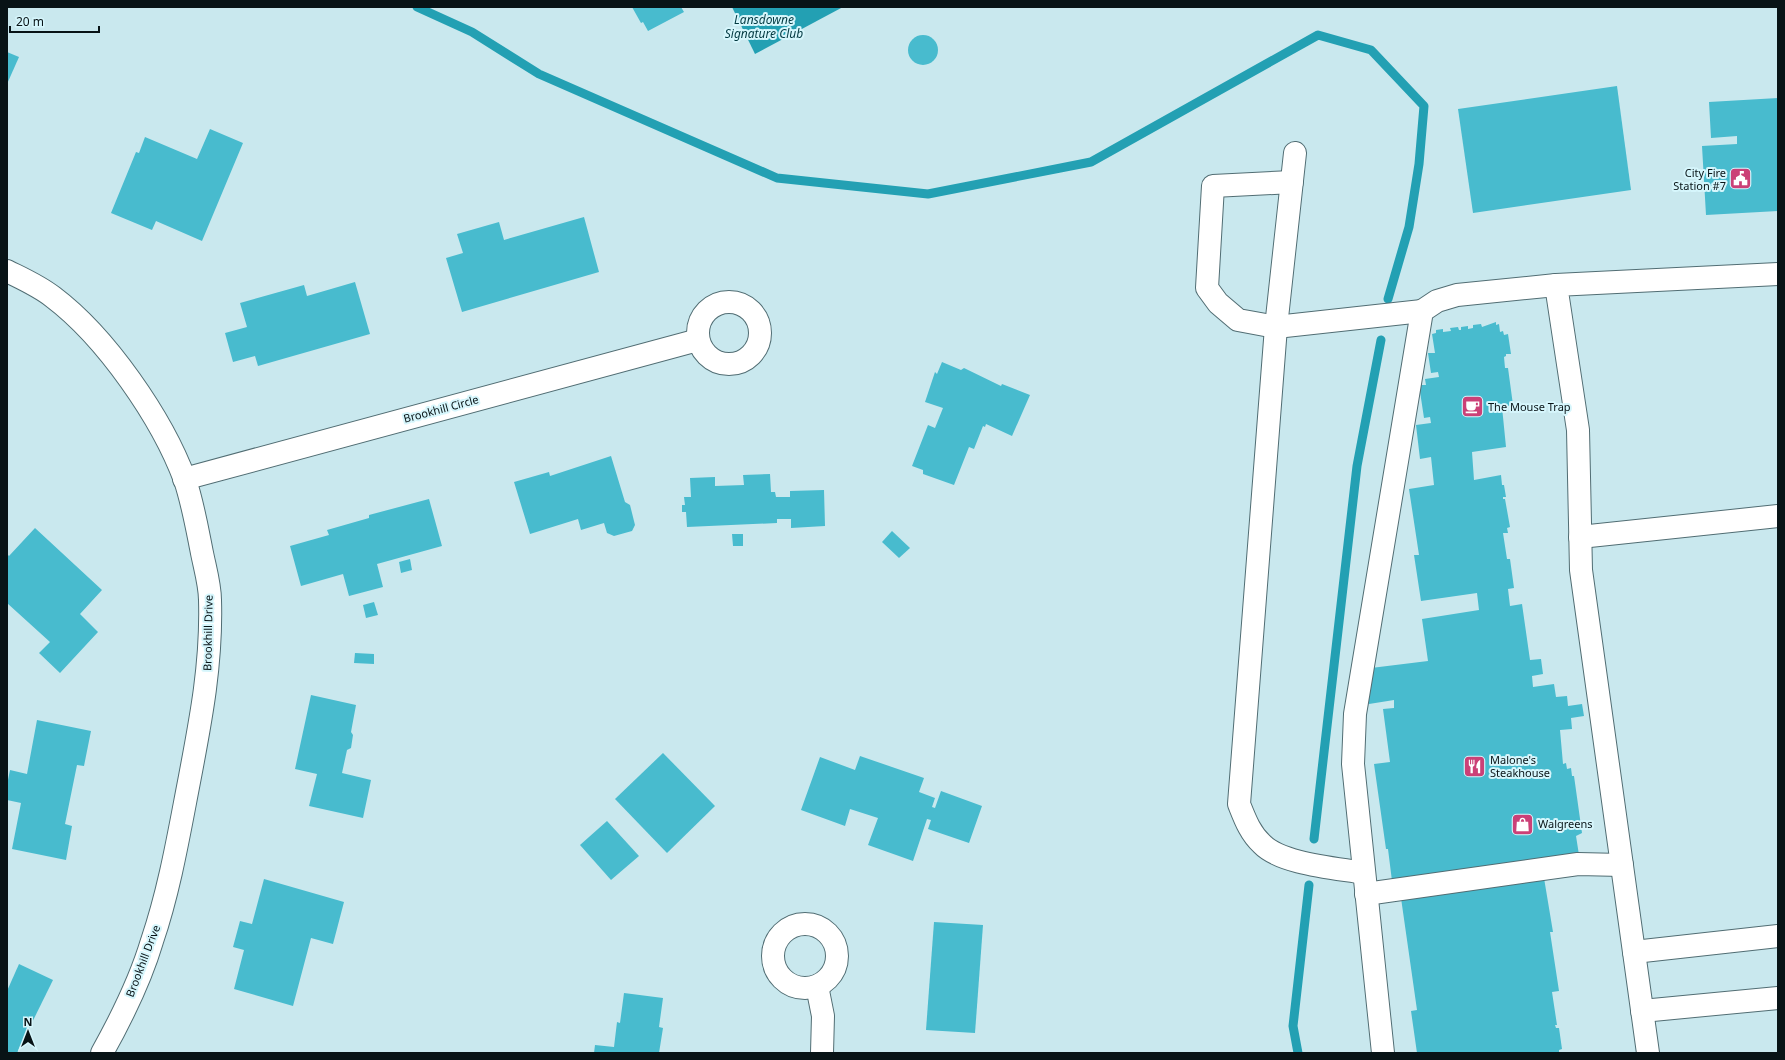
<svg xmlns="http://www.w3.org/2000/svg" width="1785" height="1060" font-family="'Noto Sans',sans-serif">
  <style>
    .water { fill: #23a0b3 }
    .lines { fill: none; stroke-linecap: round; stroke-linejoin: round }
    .stream { stroke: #23a0b3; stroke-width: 9 }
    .building { fill: #48bbce }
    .minor-casing { stroke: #516d73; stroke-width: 24 }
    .minor { stroke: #fff; stroke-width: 22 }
    .labels { text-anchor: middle; stroke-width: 4; stroke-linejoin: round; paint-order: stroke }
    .poi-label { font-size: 11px; fill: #081316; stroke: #d6f6fc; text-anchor: start }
    .street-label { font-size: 11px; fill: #081316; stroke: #d6f6fc }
    .water-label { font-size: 12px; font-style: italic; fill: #023941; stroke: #d6f6fc }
  </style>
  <rect width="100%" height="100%" fill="#c9e8ee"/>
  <polygon class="water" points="732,7 843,7 755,54"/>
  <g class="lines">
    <g class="stream">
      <polyline points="417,7 472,32 539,74 777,178 928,194 1091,162 1318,35 1371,50 1424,106 1419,164 1409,227 1388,299"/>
      <polyline points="1314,839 1357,466 1381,340"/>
      <polyline points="1298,1053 1293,1026 1309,885"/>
    </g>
  </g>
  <g class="building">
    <polygon points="632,7 681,7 684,12 648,31 643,22 641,23"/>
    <circle cx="923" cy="50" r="15"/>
    <polygon points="7,52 19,57 7,84"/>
    <polygon points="1617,86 1631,190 1473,213 1458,109"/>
    <polygon points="1778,98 1778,211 1706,215 1702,146 1737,144 1737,136 1711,138 1709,102"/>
    <polygon points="210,129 243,143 202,241 156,221 152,230 111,213 136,152 139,153 145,137 197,159"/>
    <polygon points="584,217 599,272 462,312 446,258 463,253 457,234 499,222 504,240"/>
    <polygon points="355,282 370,334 258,366 255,356 233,362 225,333 247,327 240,303 304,285 307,296"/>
    <polygon points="1496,322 1496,325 1499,324 1500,332 1503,331 1504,335 1508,334 1511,354 1506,354 1506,356 1504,357 1505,368 1508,368 1513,405 1502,407 1506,447 1472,452 1474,480 1501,475 1502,485 1504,485 1506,497 1503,497 1503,499 1505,499 1510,527 1507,528 1508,533 1503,533 1507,559 1510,559 1514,588 1508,589 1510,606 1522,604 1530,660 1541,659 1543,674 1532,676 1533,687 1554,684 1556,697 1567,696 1568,706 1582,704 1584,716 1571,718 1572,729 1560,730 1563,764 1566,763 1567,769 1571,768 1572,776 1574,776 1582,833 1576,836 1579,855 1544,878 1553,932 1550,932 1559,991 1552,992 1557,1025 1555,1025 1556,1028 1559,1028 1562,1049 1559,1050 1559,1053 1417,1053 1411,1011 1417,1010 1401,898 1392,881 1388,849 1386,849 1374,764 1390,762 1383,709 1394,708 1394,700 1369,704 1367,692 1370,692 1369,680 1372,680 1371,668 1428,661 1422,619 1479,610 1477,593 1421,601 1414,555 1419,555 1409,489 1434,485 1431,457 1420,459 1416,425 1431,423 1430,417 1424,418 1419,385 1426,385 1425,379 1439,377 1438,372 1431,373 1428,353 1435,353 1432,334 1436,333 1436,330 1443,329 1443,332 1451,331 1450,328 1458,327 1459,330 1461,330 1461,327 1468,326 1468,329 1473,328 1473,325 1481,324 1482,327"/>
    <polygon points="942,362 961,370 964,368 1001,386 1002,384 1030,395 1012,436 986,424 985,427 983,426 974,449 969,447 954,485 923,474 923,470 912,466 928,425 935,428 943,408 925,402 935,372 937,374"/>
    <polygon points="611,456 625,502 630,505 635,525 632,531 614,536 607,533 604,523 581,530 578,519 530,534 514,482 549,472 550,476"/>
    <polygon points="770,474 771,492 775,492 776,497 790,497 790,491 824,490 825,526 791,528 791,519 777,519 777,523 687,527 686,512 682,512 682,505 685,505 684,497 691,497 690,478 715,477 715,486 744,485 743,475"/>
    <polygon points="429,499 442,546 377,564 383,587 349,596 343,574 301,586 290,546 329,535 327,530 369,518 369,515"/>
    <polygon points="35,528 102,590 80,614 98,632 60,673 39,653 50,642 7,603 7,554 9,556"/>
    <polygon points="892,531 910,548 899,558 882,542"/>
    <polygon points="732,534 743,534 743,546 733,546"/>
    <polygon points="410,559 412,570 401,573 399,562"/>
    <polygon points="374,602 378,615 366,618 363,605"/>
    <polygon points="355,653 374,654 374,664 354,663"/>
    <polygon points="311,695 356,705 351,732 353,735 351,748 347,750 342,773 371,780 363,818 309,806 317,774 295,769"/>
    <polygon points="37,720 91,731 84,766 77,765 65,824 72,826 66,860 12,849 21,803 7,800 7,785 10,770 27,774"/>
    <polygon points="663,753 715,806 667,853 615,799"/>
    <polygon points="860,756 924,778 919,792 935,798 932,807 935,808 941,791 982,806 969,843 928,829 931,820 927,819 913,861 868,845 878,818 850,809 845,826 801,810 820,757 855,770"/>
    <polygon points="607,821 639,856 611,880 580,845"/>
    <polygon points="264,879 344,902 333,944 311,938 293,1006 234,989 244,950 233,947 240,921 252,924"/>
    <polygon points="934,922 983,925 975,1033 926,1030"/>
    <polygon points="19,964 53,980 17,1053 8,1053 7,991"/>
    <polygon points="624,993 663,998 659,1027 663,1028 659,1053 594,1053 595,1045 614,1047 617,1022 620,1023"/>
  </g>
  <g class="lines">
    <defs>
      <g id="minor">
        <path d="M 1295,153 L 1276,327 L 1239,804 C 1245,819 1250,833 1262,844 C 1281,864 1336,868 1364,873"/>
        <polyline points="1292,182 1213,186 1207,288 1218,303 1238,320 1276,327 1422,311"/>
        <path d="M 7,271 C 23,279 39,286 53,297 C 106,337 162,418 185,480 C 193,504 197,528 202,553 C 205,568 210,585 210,600 C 212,665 200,724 188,787 C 178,839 169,891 152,941 C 141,978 121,1019 102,1053"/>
        <circle cx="729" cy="333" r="31"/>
        <polyline points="184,479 698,340"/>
        <polyline points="1580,537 1778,516"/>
        <polyline points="1366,894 1578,864 1622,865"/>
        <circle cx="805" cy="956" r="32"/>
        <polyline points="1634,952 1778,936"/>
        <polyline points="817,986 823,1016 822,1053"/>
        <polyline points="1642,1011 1778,998"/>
        <polyline points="1383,1053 1353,764 1355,714 1422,311 1437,301 1457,295 1556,285"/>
        <polyline points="1648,1053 1581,570 1578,430 1556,285 1778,274"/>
      </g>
    </defs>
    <use href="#minor" class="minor-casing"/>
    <use href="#minor" class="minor"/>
  </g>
  <defs>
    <symbol id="civic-square" viewBox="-11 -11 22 22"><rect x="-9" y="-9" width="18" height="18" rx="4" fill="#cb4077" stroke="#d6f6fc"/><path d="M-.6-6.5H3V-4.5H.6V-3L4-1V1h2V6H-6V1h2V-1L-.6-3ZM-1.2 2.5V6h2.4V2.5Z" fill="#fff"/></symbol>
    <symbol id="cafe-square" viewBox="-11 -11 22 22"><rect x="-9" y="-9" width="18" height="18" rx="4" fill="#cb4077" stroke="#d6f6fc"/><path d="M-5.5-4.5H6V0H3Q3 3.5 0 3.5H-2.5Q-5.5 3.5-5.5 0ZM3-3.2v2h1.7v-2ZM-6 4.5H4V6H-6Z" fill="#fff"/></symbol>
    <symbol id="restaurant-square" viewBox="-11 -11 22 22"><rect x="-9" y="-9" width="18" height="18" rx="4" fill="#cb4077" stroke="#d6f6fc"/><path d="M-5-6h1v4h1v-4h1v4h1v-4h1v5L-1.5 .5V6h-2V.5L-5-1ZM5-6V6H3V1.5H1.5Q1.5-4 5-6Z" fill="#fff"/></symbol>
    <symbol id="shop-square" viewBox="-11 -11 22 22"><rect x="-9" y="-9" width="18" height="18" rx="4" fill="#cb4077" stroke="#d6f6fc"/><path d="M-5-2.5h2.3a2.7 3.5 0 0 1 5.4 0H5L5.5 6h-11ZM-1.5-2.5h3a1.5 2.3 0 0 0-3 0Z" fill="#fff"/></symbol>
  </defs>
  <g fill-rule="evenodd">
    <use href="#civic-square" x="1728" y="166" width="25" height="25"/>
    <use href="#cafe-square" x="1460" y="394" width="25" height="25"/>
    <use href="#restaurant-square" x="1462" y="754" width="25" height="25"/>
    <use href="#shop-square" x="1510" y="812" width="25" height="25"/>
  </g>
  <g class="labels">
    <g class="poi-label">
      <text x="1726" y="177" text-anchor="end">City Fire<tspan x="1726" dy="13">Station #7</tspan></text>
      <text x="1488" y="411">The Mouse Trap</text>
      <text x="1490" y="764">Malone's<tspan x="1490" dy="13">Steakhouse</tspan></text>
      <text x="1538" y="828">Walgreens</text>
    </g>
    <g class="street-label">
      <text transform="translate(441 409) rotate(-15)" y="4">Brookhill Circle</text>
      <text transform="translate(208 633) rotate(-89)" y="4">Brookhill Drive</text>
      <text transform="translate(143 961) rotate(-69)" y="4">Brookhill Drive</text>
    </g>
    <g class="water-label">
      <text x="764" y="24">Lansdowne<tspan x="764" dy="14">Signature Club</tspan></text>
    </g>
  </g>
  <rect width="1785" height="1060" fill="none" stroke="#081316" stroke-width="16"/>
  <g transform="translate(28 1032)" stroke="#d6f6fc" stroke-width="3" paint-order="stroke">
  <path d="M0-3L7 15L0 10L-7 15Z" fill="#081316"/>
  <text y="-6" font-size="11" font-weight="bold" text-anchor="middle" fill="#081316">N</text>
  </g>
  <path d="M10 26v6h89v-6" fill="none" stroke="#081316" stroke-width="2"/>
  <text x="16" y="26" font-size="12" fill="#081316" stroke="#d6f6fc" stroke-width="3" paint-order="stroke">20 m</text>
</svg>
